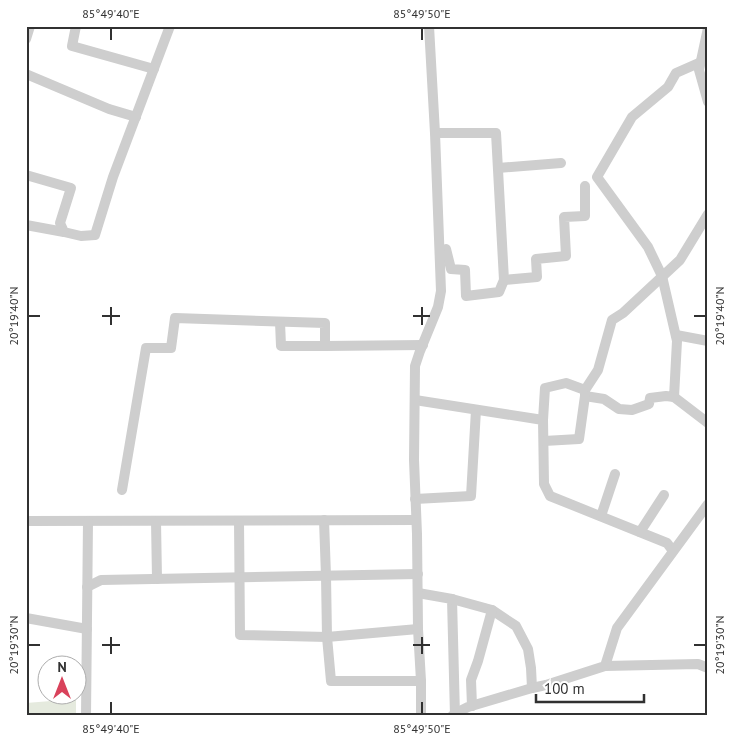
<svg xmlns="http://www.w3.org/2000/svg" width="734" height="742" font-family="'PT Sans',sans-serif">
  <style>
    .green { fill: #e5eade }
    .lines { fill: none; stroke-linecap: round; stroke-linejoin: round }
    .minor { stroke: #cecece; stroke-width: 10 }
    .ticks { fill: none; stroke: #313131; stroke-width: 2 }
    .neatline { fill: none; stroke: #313131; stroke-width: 2 }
    .ticks-label { font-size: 12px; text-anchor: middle; fill: #313131 }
  </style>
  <rect width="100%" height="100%" fill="#fff"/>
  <polygon class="green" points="76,699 76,716 26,716 26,703"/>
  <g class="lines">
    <g class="minor">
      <polyline points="76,26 72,46 154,69"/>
      <polyline points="708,28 699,70 708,102"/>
      <polyline points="26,39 30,26"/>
      <polyline points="26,74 109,109 136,117"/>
      <polyline points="435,133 496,133 504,280 499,292 466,296 465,270 451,269 446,249"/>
      <polyline points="498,168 561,163"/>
      <polyline points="26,175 71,188 60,223 64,232 81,236 95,235 113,177 170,26"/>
      <polyline points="26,225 64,232"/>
      <polyline points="504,280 537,277 536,259 566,256 564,217 585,216 585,186"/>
      <polyline points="280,322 281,346 325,346"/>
      <polyline points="676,335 708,341"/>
      <polyline points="585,390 585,396 604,399 619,409 632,410 649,404 650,398 666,396 674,397 677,341 662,276 648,247 597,177 632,117 668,87 676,73 701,62"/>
      <polyline points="674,397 708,423"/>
      <polyline points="415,400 543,420 544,484 550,496 667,543 673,551"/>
      <polyline points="543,420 545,388 566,383 585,390 598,370 612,320 623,313 680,260 708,214"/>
      <polyline points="544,441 579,439 585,396"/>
      <polyline points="122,490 146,348 171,348 175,318 325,323 325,346 423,345"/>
      <polyline points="415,499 471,496 476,410"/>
      <polyline points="601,516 615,474"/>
      <polyline points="324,520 326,576 327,637 331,681 421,681"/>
      <polyline points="26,521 416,520"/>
      <polyline points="156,521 157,579"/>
      <polyline points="239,521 240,635 327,637 418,629"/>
      <polyline points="640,532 664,495"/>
      <polyline points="87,587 101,580 418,574"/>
      <polyline points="418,593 452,599 455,716"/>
      <polyline points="452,599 492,610 516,626 528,649 531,668 532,688"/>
      <polyline points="26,618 87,629"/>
      <polyline points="605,666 698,664 708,668"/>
      <polyline points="472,706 471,680 478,661 492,610"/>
      <polyline points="86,716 88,521"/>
      <polyline points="421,716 421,681 418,629 417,534 414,460 415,366 420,351 438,307 441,291 435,133 429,26"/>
      <polyline points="452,716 456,713 468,707 532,688 546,685 605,666 617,628 708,504"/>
    </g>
  </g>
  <path class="ticks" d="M 111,28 L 111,40M 422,28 L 422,40M 111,307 L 111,325M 422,307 L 422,325M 28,316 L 40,316M 102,316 L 120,316M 413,316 L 430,316M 694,316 L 706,316M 111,637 L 111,654M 422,637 L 422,654M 28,645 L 40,645M 102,645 L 120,645M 413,645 L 430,645M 694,645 L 706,645M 111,702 L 111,714M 422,702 L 422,714"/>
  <rect width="734" height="742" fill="none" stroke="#ffffff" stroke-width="55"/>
  <g transform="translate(62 680)"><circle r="24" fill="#ffffff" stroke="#adadad"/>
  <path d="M0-4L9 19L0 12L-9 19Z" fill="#d9425b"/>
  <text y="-8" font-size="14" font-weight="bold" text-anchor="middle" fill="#313131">N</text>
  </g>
  <path d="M536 694v8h108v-8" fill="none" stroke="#313131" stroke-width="2.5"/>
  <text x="544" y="694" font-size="15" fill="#313131" stroke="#ffffff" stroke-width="4" paint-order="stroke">100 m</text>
  <rect x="28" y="28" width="678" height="686" class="neatline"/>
  <g class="ticks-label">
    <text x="111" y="18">85°49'40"E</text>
    <text x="422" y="18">85°49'50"E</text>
    <text transform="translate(14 316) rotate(-90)" y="4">20°19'40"N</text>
    <text transform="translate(720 316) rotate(-90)" y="4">20°19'40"N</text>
    <text transform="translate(14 645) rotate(-90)" y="4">20°19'30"N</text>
    <text transform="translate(720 645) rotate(-90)" y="4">20°19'30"N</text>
    <text x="111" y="733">85°49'40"E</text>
    <text x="422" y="733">85°49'50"E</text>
  </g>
</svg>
